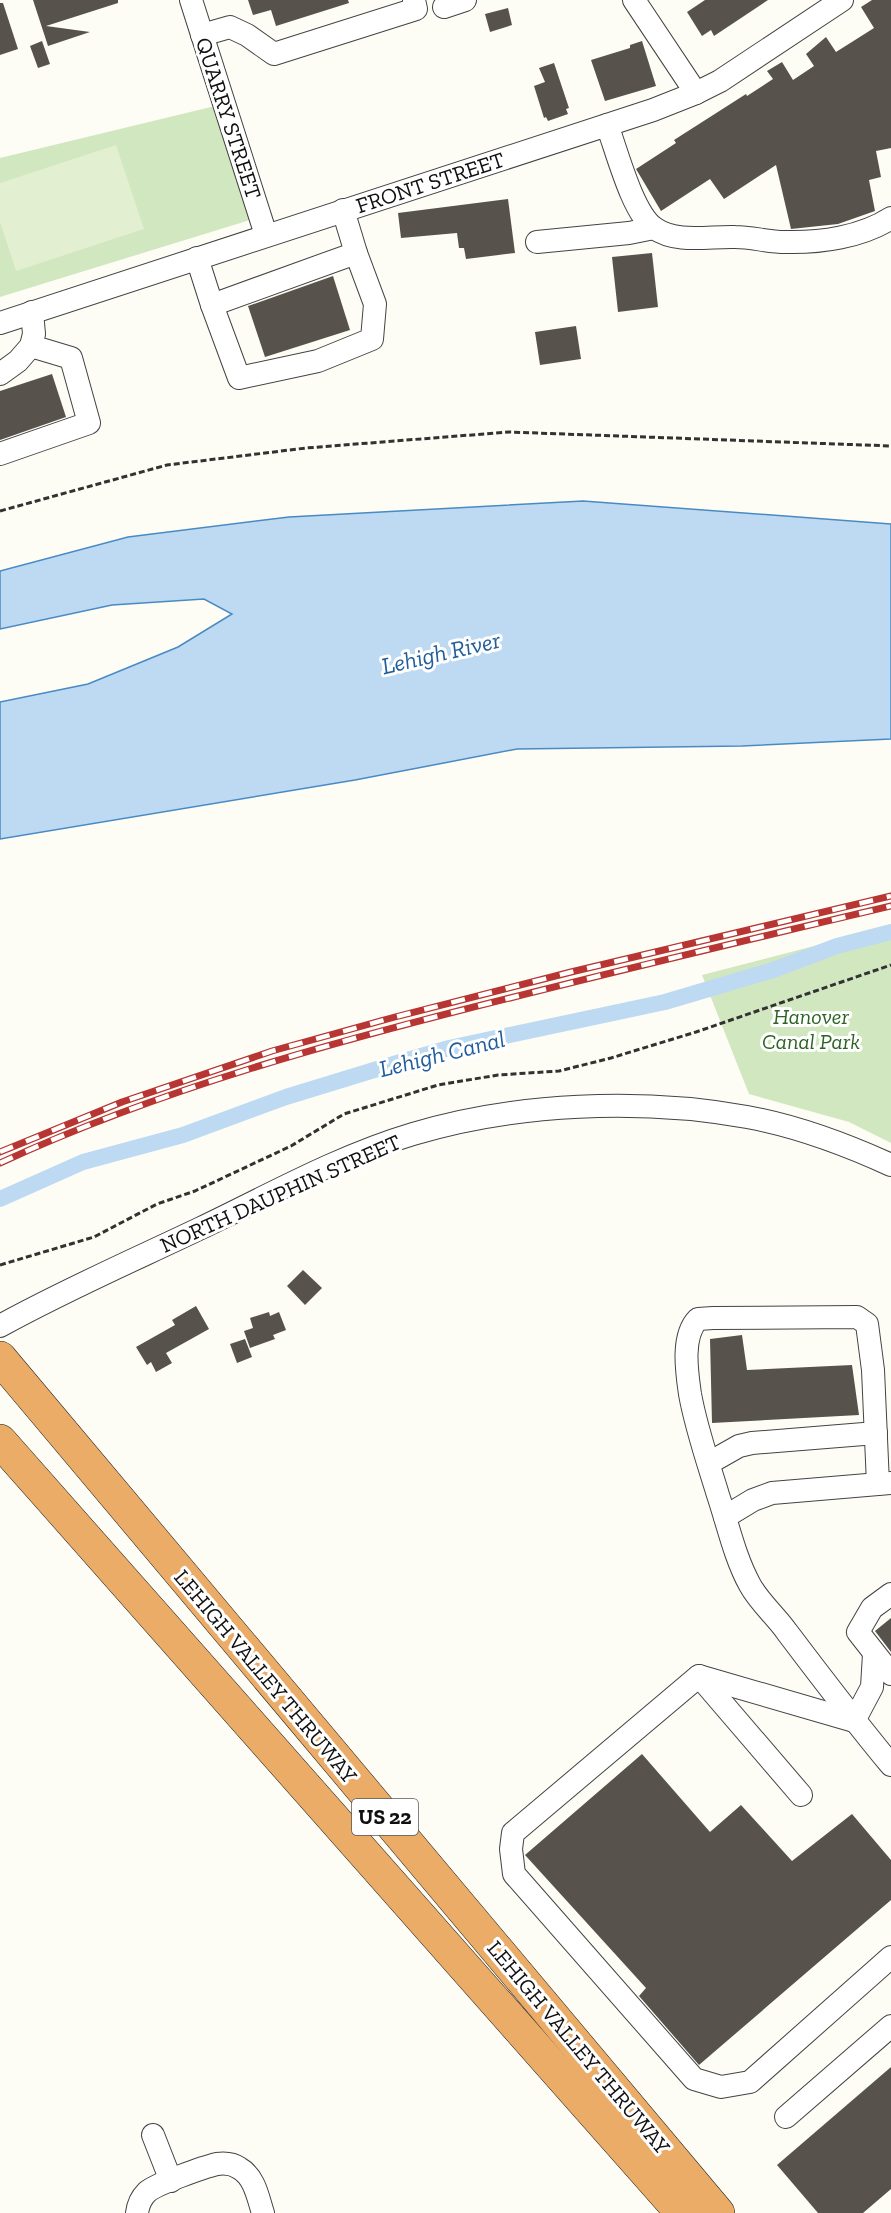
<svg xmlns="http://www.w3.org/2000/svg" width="891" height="2213" font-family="'Zilla Slab',serif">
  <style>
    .green { fill: #d1e7c0 }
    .pitch { fill: #e2efd1 }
    .water { fill: #bddaf2; stroke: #498ac4; stroke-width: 1.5 }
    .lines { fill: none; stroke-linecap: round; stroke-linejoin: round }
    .canal { stroke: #bddaf2; stroke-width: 16 }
    .building { fill: #58524d }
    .minor-casing { stroke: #434343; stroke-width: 24 }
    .highway-casing { stroke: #212121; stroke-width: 34 }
    .path { stroke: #323232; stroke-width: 3; stroke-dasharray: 6 3; stroke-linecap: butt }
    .minor { stroke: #fff; stroke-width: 22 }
    .highway { stroke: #eaac67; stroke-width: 33 }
    .rail-casing { stroke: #b73532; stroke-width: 7 }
    .rail { stroke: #fff; stroke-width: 4.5; stroke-dasharray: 14; stroke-linecap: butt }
    .labels { text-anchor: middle; stroke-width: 6; stroke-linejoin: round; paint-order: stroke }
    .shield { fill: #fff; stroke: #585858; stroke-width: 1.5 }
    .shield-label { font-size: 21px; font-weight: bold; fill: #101010 }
    .street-label { font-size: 22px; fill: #101010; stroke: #fff }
    .park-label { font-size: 22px; font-style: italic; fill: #2d6424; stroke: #fff }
    .water-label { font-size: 24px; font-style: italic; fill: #215d9a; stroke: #fff }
  </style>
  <rect width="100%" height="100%" fill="#fefdf5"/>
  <g class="green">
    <polygon points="215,106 250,220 0,297 0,158"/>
    <polygon points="891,926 891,1143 849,1122 749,1094 702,975"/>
  </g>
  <polygon class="pitch" points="116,145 144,229 16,271 0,222 0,183"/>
  <polygon class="water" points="583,501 891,524 891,739 742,746 517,749 355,780 0,839 0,702 88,684 178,647 232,614 204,599 112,605 0,629 0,571 128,537 289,517"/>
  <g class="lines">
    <polyline class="canal" points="0,1199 83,1162 183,1135 286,1097 397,1063 449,1048 665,1002 773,970 837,946 891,932"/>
  </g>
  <g class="building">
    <polygon points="33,0 118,0 118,3 46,26 90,32 48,46"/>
    <polygon points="248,0 348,0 349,3 276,26 271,10 253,15"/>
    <polygon points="705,0 768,0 714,36 711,30 702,36 687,12"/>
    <polygon points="872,0 891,0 891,148 876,151 881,177 869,180 875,211 838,224 791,229 776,165 724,199 710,179 661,211 636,169 676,143 674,140 746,94 747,96 773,79 767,71 782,62 793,80 814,66 806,54 826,37 836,52 874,28 861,7"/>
    <polygon points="0,3 3,3 18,49 0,55"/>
    <polygon points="508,8 512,25 490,32 485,14"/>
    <polygon points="42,41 50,64 38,68 30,46"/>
    <polygon points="642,41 656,86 605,101 591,60 630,48 630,45"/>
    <polygon points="554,63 569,108 566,109 568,114 548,121 546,117 544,118 534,86 545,82 539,68"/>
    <polygon points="508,199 515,253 466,259 464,248 459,248 457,233 401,238 398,213"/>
    <polygon points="652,253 658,307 618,312 612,257"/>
    <polygon points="333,276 350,330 265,357 248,306"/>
    <polygon points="576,326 581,359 540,365 535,332"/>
    <polygon points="52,374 66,417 0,440 0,391"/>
    <polygon points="303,1270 322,1288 305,1305 287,1286"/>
    <polygon points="196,1306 209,1329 166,1353 172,1363 156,1372 151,1362 147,1365 136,1347 175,1325 172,1320"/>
    <polygon points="269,1312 270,1316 279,1312 286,1330 273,1335 275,1339 250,1348 244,1331 253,1328 250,1318"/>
    <polygon points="742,1335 747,1370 852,1365 859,1415 712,1423 710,1339"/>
    <polygon points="245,1339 252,1357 237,1363 230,1344"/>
    <polygon points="891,1618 891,1652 875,1631"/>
    <polygon points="642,1754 710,1832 741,1805 792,1861 852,1814 891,1860 891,1900 699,2065 639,1996 646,1988 525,1855"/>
    <polygon points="891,2067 891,2189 863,2213 818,2213 777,2165"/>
  </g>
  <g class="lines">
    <defs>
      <g id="minor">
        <polyline points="191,0 266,235"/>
        <polyline points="634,0 696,93"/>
        <polyline points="444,7 465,0"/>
        <polyline points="202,35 230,27 247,35 274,54 416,9 414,0"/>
        <path d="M 607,125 C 617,151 632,212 654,228 C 677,244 709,236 735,237 C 752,237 768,242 785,242 C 820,243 862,237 891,218"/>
        <polyline points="537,242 629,233 654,228"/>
        <polyline points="197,258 212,305 356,253 343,210"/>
        <polyline points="212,305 239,378 318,361 372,339 375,304 356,253"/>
        <polyline points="0,323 653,110 696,93 720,81 842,0"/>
        <polyline points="0,374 18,361 31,346"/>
        <polyline points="0,454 89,423 71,358 31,346 34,334 32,312"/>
        <path d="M 0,1326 C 65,1290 134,1260 201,1228 C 270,1195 339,1156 413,1134 C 516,1103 641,1098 747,1117 C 797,1126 845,1144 891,1165"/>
        <polyline points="709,1463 739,1446 752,1443 876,1433"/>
        <path d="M 878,1484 L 873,1370 L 867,1324 L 857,1317 L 713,1318 L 698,1319 C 681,1336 687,1373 690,1394 C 696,1428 708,1462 718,1495 C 728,1525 735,1558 750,1585 C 759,1602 776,1616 787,1632 C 821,1677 855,1722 891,1765"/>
        <polyline points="725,1517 753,1500 772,1493 891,1483"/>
        <polyline points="891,1594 872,1608 858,1632 891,1674"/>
        <polyline points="699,1676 801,1795"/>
        <polyline points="854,1721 699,1676 513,1833 511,1849 514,1874 694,2079 721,2087 750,2082 891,1957"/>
        <polyline points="854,1721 872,1687 874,1654"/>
        <polyline points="786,2117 891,2026"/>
        <polyline points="153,2135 171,2181"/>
        <path d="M 137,2213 C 138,2205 141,2198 147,2192 C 156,2184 204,2167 217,2164 C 224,2163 233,2164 239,2168 C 255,2177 258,2198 263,2213"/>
      </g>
      <g id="highway">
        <polyline points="0,1358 718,2213"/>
        <polyline points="0,1441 682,2213"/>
      </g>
    </defs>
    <use href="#minor" class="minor-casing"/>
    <use href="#highway" class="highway-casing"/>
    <g class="path">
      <polyline points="0,511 167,465 306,448 509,432 891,446"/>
      <polyline points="0,1265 94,1237 157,1204 195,1191 291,1146 344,1114 438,1085 498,1075 559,1071 611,1058 696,1032 891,965"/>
    </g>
    <use href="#minor" class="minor"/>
    <use href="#highway" class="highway"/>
    <defs>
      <g id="rail">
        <polyline points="0,1152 122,1102 272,1051 395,1017 571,972 891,896"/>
        <path d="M 0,1163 C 163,1088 336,1041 510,998 C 637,966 764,936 891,906"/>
      </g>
    </defs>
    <use href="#rail" class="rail-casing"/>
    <use href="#rail" class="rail"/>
  </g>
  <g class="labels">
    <rect class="shield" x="352" y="1799" width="66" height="36" rx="4.5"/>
    <g class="shield-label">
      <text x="385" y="1824">US 22</text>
    </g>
    <g class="street-label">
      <text transform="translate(229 118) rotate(72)" y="8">QUARRY STREET</text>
      <text transform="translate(430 182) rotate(-18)" y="8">FRONT STREET</text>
      <text transform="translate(280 1193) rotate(-24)" y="8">NORTH DAUPHIN STREET</text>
      <text transform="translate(266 1676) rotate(50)" y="8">LEHIGH VALLEY THRUWAY</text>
      <text transform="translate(579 2047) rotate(50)" y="8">LEHIGH VALLEY THRUWAY</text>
    </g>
    <g class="park-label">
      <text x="811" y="1024">Hanover<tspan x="811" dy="25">Canal Park</tspan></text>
    </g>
    <g class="water-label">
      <text transform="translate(441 653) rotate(-13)" y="8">Lehigh River</text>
      <text transform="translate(442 1054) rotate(-14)" y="8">Lehigh Canal</text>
    </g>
  </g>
</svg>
